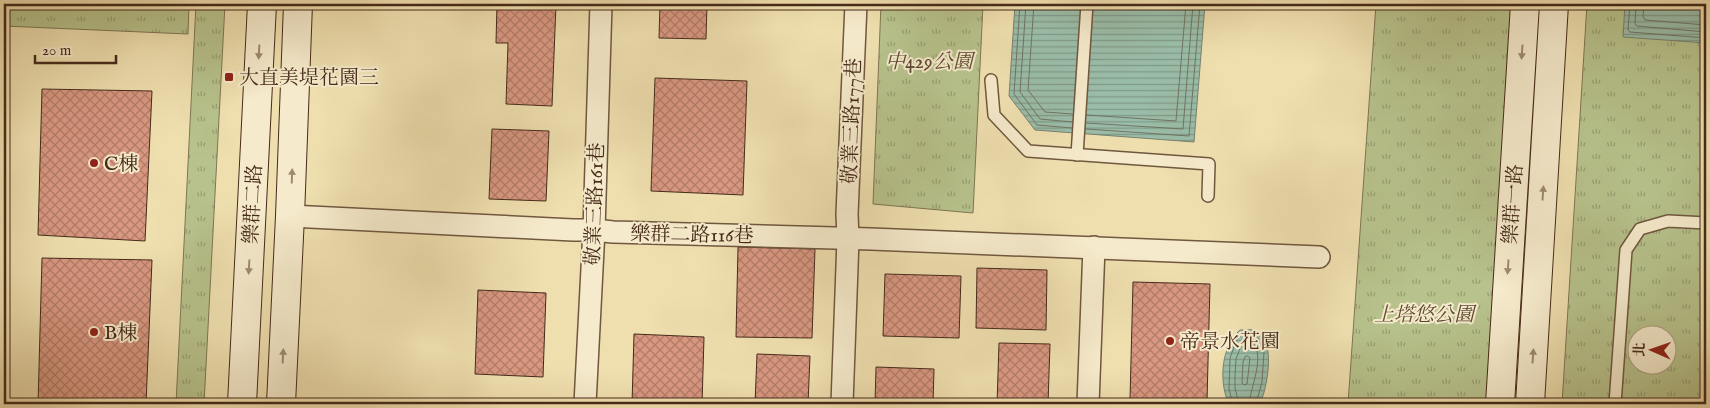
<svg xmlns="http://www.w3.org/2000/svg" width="1710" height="408" font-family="'IM FELL English','Noto Serif TC',serif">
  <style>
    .park { fill: url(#park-tufts); stroke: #7e7653; fill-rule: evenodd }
    .water { fill: url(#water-rules); stroke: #788270 }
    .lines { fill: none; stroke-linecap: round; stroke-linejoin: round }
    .shore { stroke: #707462; stroke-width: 1 }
    .building { fill: url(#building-cross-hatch); stroke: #462a1a }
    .lane-casing { stroke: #70573f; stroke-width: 14 }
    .street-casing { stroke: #70573f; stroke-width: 24 }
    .secondary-casing { stroke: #462a1a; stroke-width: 30 }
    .lane { stroke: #f5eacb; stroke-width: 11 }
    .street { stroke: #f5eacb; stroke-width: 21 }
    .secondary { stroke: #f5eacb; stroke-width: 28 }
    .oneway { fill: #9e8a72 }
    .poi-dot { fill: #8f2418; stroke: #f5eacb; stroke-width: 2 }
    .labels { text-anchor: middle; stroke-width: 4; stroke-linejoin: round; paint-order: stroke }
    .park-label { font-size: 20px; font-style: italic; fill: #5d4831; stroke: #f5eacb }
    .poi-label { font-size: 20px; fill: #462a1a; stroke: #f5eacb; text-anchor: start }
    .street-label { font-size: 20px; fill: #462a1a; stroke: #f5eacb }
  </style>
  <defs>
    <pattern id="park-tufts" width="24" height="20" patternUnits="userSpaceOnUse" patternTransform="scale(1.25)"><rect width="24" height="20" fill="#b7c28c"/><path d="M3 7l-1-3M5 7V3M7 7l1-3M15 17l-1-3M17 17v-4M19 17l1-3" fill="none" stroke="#979e72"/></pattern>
    <pattern id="water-rules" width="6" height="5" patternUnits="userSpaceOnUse" patternTransform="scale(1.25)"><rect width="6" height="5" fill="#9abda9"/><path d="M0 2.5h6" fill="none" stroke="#7f9a89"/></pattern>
    <pattern id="building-cross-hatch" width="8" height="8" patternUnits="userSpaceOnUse" patternTransform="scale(1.25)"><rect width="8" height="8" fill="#d99881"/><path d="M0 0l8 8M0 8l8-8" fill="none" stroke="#b27c69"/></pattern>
  </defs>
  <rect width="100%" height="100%" fill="#efdfaf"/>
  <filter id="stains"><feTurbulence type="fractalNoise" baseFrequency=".004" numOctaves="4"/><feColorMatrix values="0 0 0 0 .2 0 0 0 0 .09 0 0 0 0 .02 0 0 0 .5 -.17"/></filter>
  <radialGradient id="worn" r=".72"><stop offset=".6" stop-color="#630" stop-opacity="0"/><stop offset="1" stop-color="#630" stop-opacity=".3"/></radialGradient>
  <g class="park">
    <polygon points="4,4 189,4 188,34 4,26"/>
    <polygon points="196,4 225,4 204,404 176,404"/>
    <polygon points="881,4 983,4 973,213 873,204"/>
    <polygon points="1376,4 1515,4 1489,404 1348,404"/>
    <path d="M 1587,4 L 1628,4 L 1706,43 L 1706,404 L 1562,404 ZM 1638,336 L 1668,336 L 1668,366 L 1638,366 Z"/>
  </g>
  <g class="water">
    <polygon points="1015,4 1205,4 1194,142 1035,130 1009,96"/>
    <polygon points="1625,4 1706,4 1706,43 1623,37"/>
    <path d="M 1240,330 C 1248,330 1257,328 1262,335 C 1274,350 1267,388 1260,404 L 1228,402 C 1219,380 1221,347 1240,330 Z"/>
  </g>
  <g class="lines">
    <g class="shore">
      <polyline points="1020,4 1014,94 1037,125 1072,128"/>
      <polyline points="1026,4 1020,92 1040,119 1072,122"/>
      <polyline points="1034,4 1028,90 1045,112 1073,114"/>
      <polyline points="1630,4 1628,30 1630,32 1706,38"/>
      <polyline points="1636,4 1635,24 1637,26 1706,32"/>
      <polyline points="1644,4 1643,17 1645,20 1706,25"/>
      <polyline points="1087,115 1176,121 1186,4"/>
      <polyline points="1086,123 1183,129 1193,4"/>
      <polyline points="1086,129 1189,136 1200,4"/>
      <polygon points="1248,356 1250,358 1247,384 1244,385 1242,383 1243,362 1245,357"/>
      <polyline points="1233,404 1229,389 1230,358 1237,339 1242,335 1252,335 1258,338 1264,352 1262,382 1256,404"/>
      <path d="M 1239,404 L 1235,388 L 1235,375 L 1236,359 L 1242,343 L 1251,341 C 1267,354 1250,388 1249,404"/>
    </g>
  </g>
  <g class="building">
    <polygon points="497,4 556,4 552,106 506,104 508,43 496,43"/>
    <polygon points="660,4 707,4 706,39 659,38"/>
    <polygon points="655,78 747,81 743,195 651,191"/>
    <polygon points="42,89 152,91 145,241 38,235"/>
    <polygon points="492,129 549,131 546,201 489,199"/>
    <polygon points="738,247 815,249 812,338 736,337"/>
    <polygon points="42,258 152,260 146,404 38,404"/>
    <polygon points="977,268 1047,270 1046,330 976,328"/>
    <polygon points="885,274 961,276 959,338 883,336"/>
    <polygon points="1133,282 1210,284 1207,401 1130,399"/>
    <polygon points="478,290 546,293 543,377 475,374"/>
    <polygon points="634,334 704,337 702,404 632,404"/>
    <polygon points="999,343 1050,344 1048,404 997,404"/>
    <polygon points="757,354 810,356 808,404 755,404"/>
    <polygon points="876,367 934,369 933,404 875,404"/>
  </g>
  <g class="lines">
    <defs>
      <g id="lane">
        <polyline points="991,80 994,115 1028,151 1209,164 1208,196"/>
        <polyline points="1077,155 1087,4"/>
        <polyline points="1615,404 1626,250 1640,229 1668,221 1706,223"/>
      </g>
      <g id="street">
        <polyline points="290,216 573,230 594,230 613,232 871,239 1319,257"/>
        <polyline points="585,404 594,230 601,4"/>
        <polyline points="842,404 848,239 847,214 856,4"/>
        <polyline points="1088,404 1094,247"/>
      </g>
      <g id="secondary">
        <polyline points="242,404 262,4"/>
        <polyline points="281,404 290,216 298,4"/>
        <polyline points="1500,404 1525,4"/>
        <polyline points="1530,404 1554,4"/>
      </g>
    </defs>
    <use href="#lane" class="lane-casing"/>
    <use href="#street" class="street-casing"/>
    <use href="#secondary" class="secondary-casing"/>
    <use href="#lane" class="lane"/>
    <use href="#street" class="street"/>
    <use href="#secondary" class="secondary"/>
  </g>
  <defs><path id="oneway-solid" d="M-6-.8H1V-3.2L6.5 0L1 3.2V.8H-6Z" transform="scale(1.25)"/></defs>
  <g class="oneway">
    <use href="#oneway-solid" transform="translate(259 52) rotate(93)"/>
    <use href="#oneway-solid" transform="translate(1522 52) rotate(94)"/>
    <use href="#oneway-solid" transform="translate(292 176) rotate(-88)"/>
    <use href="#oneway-solid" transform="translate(1543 193) rotate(-86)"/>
    <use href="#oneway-solid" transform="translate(249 267) rotate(93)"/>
    <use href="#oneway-solid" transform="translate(1508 267) rotate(94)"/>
    <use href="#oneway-solid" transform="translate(283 356) rotate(-87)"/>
    <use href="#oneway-solid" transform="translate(1533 356) rotate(-86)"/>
  </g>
  <g class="poi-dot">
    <rect x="224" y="72" width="10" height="10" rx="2.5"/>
    <circle cx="94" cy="163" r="5"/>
    <circle cx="94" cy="332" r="5"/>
    <circle cx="1170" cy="341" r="5"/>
  </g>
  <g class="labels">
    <g class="park-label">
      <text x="929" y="68">中429公園</text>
      <text x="1424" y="321">上塔悠公園</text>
    </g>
    <g class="poi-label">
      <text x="239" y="84">大直美堤花園三</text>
      <text x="104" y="170">C棟</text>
      <text x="104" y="339">B棟</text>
      <text x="1180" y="348">帝景水花園</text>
    </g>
    <g class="street-label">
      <text transform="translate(851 121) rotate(-88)" y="7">敬業三路177巷</text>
      <text transform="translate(252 204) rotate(-87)" y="7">樂群二路</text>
      <text transform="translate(594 204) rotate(-88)" y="7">敬業三路161巷</text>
      <text transform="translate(1512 204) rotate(-86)" y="7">樂群一路</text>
      <text transform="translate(692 234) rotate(1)" y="7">樂群二路116巷</text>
    </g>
  </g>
  <rect width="1710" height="408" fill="none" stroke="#efdfaf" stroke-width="20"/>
  <rect x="5" y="5" width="1700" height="398" fill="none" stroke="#462a1a" stroke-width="2.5"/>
  <rect x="10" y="10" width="1690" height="388" fill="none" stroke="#462a1a"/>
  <g transform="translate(1652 350) rotate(272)"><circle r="24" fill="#f5eacb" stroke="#af9d84"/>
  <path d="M0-4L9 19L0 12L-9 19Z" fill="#8f2418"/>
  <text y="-8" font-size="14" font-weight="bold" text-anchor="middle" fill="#462a1a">北</text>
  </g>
  <path d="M35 55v8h81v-8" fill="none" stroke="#462a1a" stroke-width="2.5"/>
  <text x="42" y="55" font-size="15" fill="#462a1a" stroke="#f5eacb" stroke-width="4" paint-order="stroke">20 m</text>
  <rect width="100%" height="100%" filter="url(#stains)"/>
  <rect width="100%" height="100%" fill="url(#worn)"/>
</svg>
